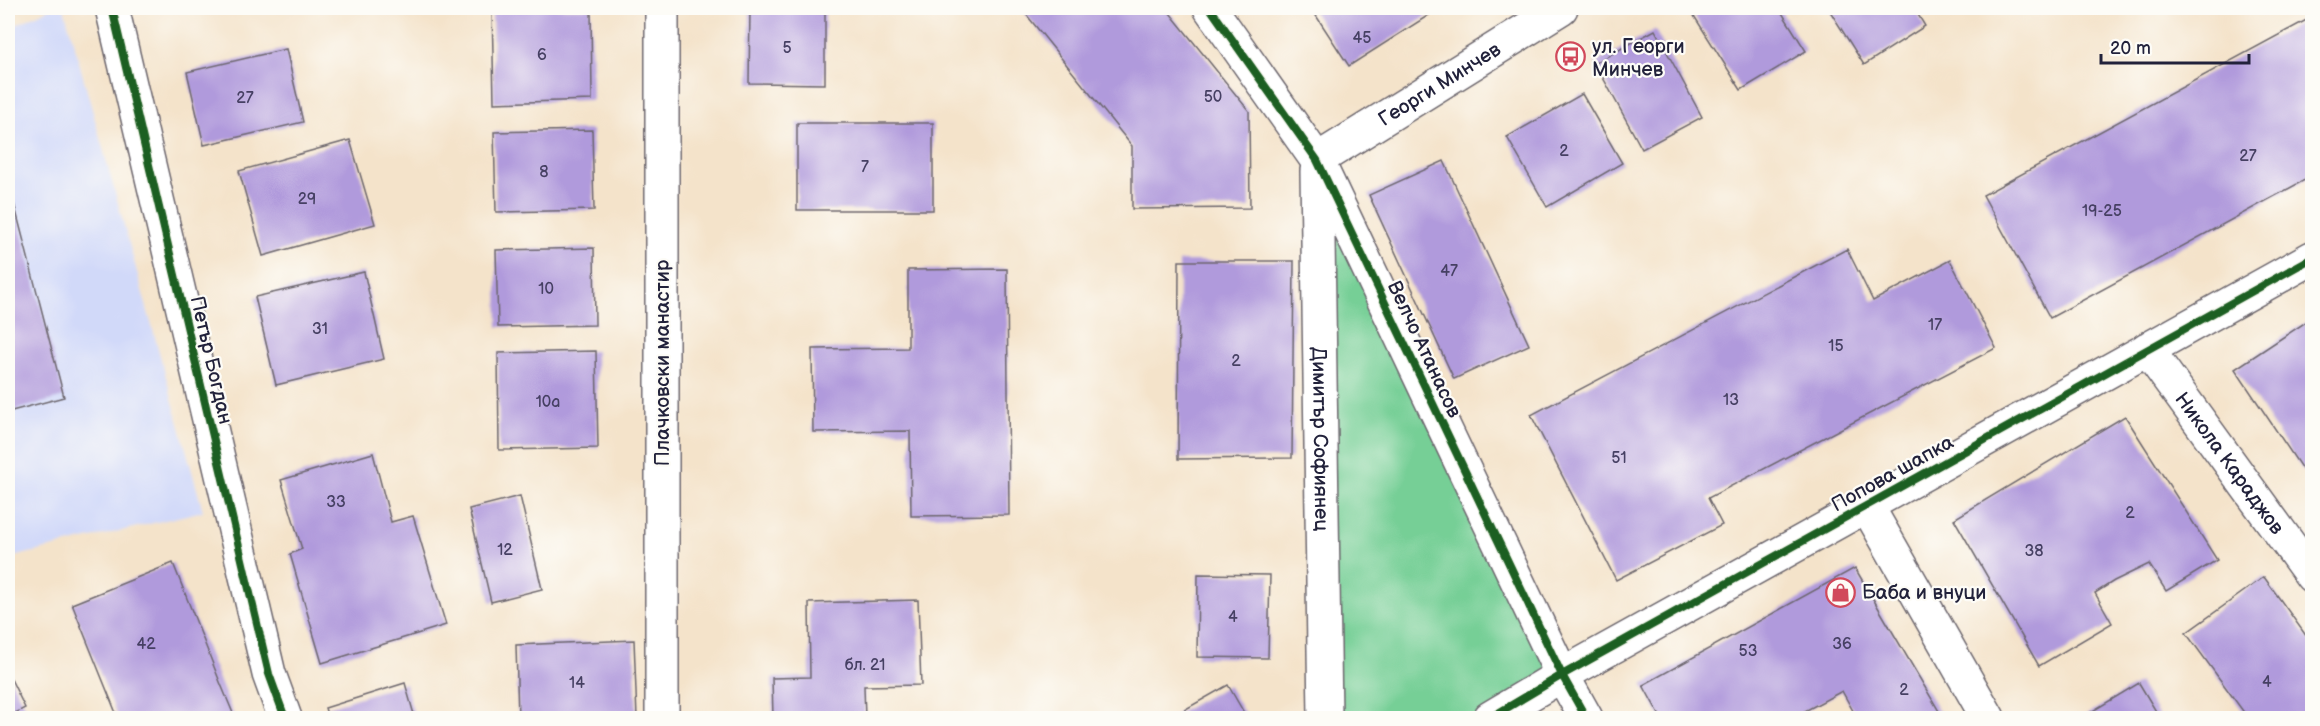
<svg xmlns="http://www.w3.org/2000/svg" width="2320" height="726" font-family="'Balsamiq Sans',sans-serif">
  <style>
    .built { fill: #d1d9f9 }
    .green { fill: #76cf96; stroke: #4c7868; stroke-width: 1.5 }
    .building { fill: #b09adc }
    .lines { fill: none; stroke-linecap: round; stroke-linejoin: round }
    .minor-casing { stroke: #6c666d; stroke-width: 36 }
    .minor { stroke: #fff; stroke-width: 33 }
    .cycleway-casing { stroke: #fdfcf7; stroke-width: 11 }
    .cycleway { stroke: #1b5e20; stroke-width: 8 }
    .labels { text-anchor: middle; stroke-width: 4.5; stroke-linejoin: round; paint-order: stroke }
    .number-label { font-size: 16px; fill: #464063 }
    .poi-label { font-size: 20px; fill: #22223b; stroke: #fdfcf7; text-anchor: start }
    .street-label { font-size: 20px; fill: #22223b; stroke: #fdfcf7 }
  </style>
  <rect width="100%" height="100%" fill="#fdfcf7"/>
  <filter id="ink" filterUnits="userSpaceOnUse"><feTurbulence type="fractalNoise" baseFrequency=".0167" numOctaves="2"/><feDisplacementMap in="SourceGraphic" scale="12" xChannelSelector="R" yChannelSelector="G"/><feConvolveMatrix kernelMatrix="1 2 1 2 8 2 1 2 1" color-interpolation-filters="sRGB"/></filter>
  <filter id="wash" filterUnits="userSpaceOnUse"><feTurbulence type="fractalNoise" baseFrequency=".008" numOctaves="4" result="noise"/><feDisplacementMap in="SourceGraphic" scale="24" xChannelSelector="R" yChannelSelector="G"/><feGaussianBlur stdDeviation="1.35" result="paint"/><feColorMatrix in="noise" values="0 0 0 0 0 0 0 0 0 0 0 0 0 0 0 0 0 1.4 0 .05"/><feComposite in="paint" operator="in"/></filter>
  <g filter="url(#wash)">
    <rect width="100%" height="100%" fill="#f4e3ca"/>
    <polygon class="built" points="51,8 64,8 203,511 13,557 8,544 8,29"/>
    <polygon class="green" points="1317,160 1562,675 1490,718 1325,718"/>
    <g id="blocks">
      <g class="building">
        <polygon points="492,8 591,8 592,100 494,103"/>
        <polygon points="1021,8 1166,8 1249,111 1250,208 1132,209 1132,146"/>
        <polygon points="1311,8 1440,8 1349,66"/>
        <polygon points="1689,8 1779,8 1806,51 1741,90"/>
        <polygon points="1828,8 1914,8 1925,26 1864,65"/>
        <polygon points="750,9 825,10 825,84 749,83"/>
        <polygon points="2312,17 2312,176 2050,318 1983,195"/>
        <polygon points="1655,30 1702,117 1642,149 1595,63"/>
        <polygon points="286,49 303,122 204,145 187,72"/>
        <polygon points="1582,94 1622,163 1547,207 1507,137"/>
        <rect x="797" y="123" width="136" height="87"/>
        <polygon points="592,130 594,210 496,212 494,132"/>
        <polygon points="350,140 375,224 263,256 239,171"/>
        <polygon points="1444,161 1529,345 1454,379 1369,195"/>
        <polygon points="8,180 64,397 8,412"/>
        <polygon points="594,248 595,325 498,327 496,250"/>
        <polygon points="1847,249 1873,301 1950,260 1996,348 1708,498 1722,525 1616,580 1531,415"/>
        <polygon points="1179,261 1294,261 1292,458 1178,459"/>
        <polygon points="1007,269 1009,515 911,516 910,431 813,432 812,349 908,348 908,270"/>
        <polygon points="364,272 384,359 276,385 255,297"/>
        <polygon points="2312,318 2312,484 2235,369"/>
        <polygon points="596,351 598,448 499,450 498,353"/>
        <polygon points="2125,416 2217,560 2166,591 2149,564 2114,581 2095,593 2112,623 2039,666 1954,519"/>
        <polygon points="373,453 391,522 413,516 446,625 322,663 290,554 302,549 281,480"/>
        <polygon points="520,496 542,589 491,602 469,509"/>
        <polygon points="173,563 220,682 235,718 118,718 72,604"/>
        <polygon points="1855,568 1943,718 1857,718 1842,691 1792,718 1661,718 1643,685"/>
        <polygon points="1198,574 1270,575 1268,658 1197,657"/>
        <polygon points="2264,577 2312,644 2312,718 2248,718 2186,633"/>
        <polygon points="918,600 921,685 864,686 865,718 773,718 772,678 810,677 809,603"/>
        <polygon points="634,640 637,718 518,718 516,645"/>
        <polygon points="8,673 25,708 8,717"/>
        <polygon points="405,683 415,718 328,718 325,708"/>
        <polygon points="2139,683 2160,718 2081,718"/>
        <polygon points="1228,685 1247,718 1170,718"/>
      </g>
    </g>
  </g>
  <g filter="url(#ink)">
    <use href="#blocks" fill-opacity="0" stroke="#6c666d" stroke-width="1.5"/>
    <g class="lines">
      <defs>
        <g id="minor">
          <polyline points="112,8 269,674 285,718"/>
          <polyline points="662,8 662,718"/>
          <polyline points="1210,8 1317,160 1562,675 1586,718"/>
          <path id="s1" d="M 1317,160 L 1561,8"/>
          <path id="s2" d="M 1317,171 L 1325,718"/>
          <path id="s3" d="M 2147,349 L 2312,576"/>
          <polyline points="1867,506 1988,718"/>
          <polyline points="1490,718 1562,675 2312,258"/>
        </g>
      </defs>
      <use href="#minor" class="minor-casing"/>
      <use href="#minor" class="minor"/>
      <defs>
        <g id="cycleway">
          <polyline points="112,8 269,674 285,718"/>
          <polyline points="1210,8 1317,160 1562,675 1586,718"/>
          <polyline points="1490,718 1562,675 2312,258"/>
        </g>
      </defs>
      <use href="#cycleway" class="cycleway-casing"/>
      <use href="#cycleway" class="cycleway"/>
    </g>
  </g>
  <defs>
    <symbol id="bus-ring" viewBox="-11 -11 22 22"><circle r="9.5" fill="#fdfcf7" stroke="#d1495b" stroke-width="1.5"/><path d="M-5-6H5V4H4V6H2V4H-2V6H-4V4H-5ZM-3.5-4V0h7V-4ZM-3.5 1.2v1.5H-2V1.2ZM2 1.2v1.5H3.5V1.2Z" fill="#d1495b"/></symbol>
    <symbol id="shop-ring" viewBox="-11 -11 22 22"><circle r="9.5" fill="#fdfcf7" stroke="#d1495b" stroke-width="1.5"/><path d="M-5-2.5h2.3a2.7 3.5 0 0 1 5.4 0H5L5.5 6h-11ZM-1.5-2.5h3a1.5 2.3 0 0 0-3 0Z" fill="#d1495b"/></symbol>
  </defs>
  <g fill-rule="evenodd">
    <use href="#bus-ring" x="1554" y="40" width="33" height="33"/>
    <use href="#shop-ring" x="1824" y="576" width="33" height="33"/>
  </g>
  <g class="labels">
    <g class="number-label">
      <text x="1362" y="43">45</text>
      <text x="787" y="53">5</text>
      <text x="542" y="60">6</text>
      <text x="1213" y="102">50</text>
      <text x="245" y="103">27</text>
      <text x="1564" y="156">2</text>
      <text x="2248" y="161">27</text>
      <text x="865" y="172">7</text>
      <text x="544" y="177">8</text>
      <text x="307" y="204">29</text>
      <text x="2102" y="216">19-25</text>
      <text x="1449" y="276">47</text>
      <text x="546" y="294">10</text>
      <text x="1935" y="330">17</text>
      <text x="320" y="334">31</text>
      <text x="1836" y="351">15</text>
      <text x="1236" y="366">2</text>
      <text x="1731" y="405">13</text>
      <text x="548" y="407">10a</text>
      <text x="1619" y="463">51</text>
      <text x="336" y="507">33</text>
      <text x="2130" y="518">2</text>
      <text x="505" y="555">12</text>
      <text x="2034" y="556">38</text>
      <text x="1233" y="622">4</text>
      <text x="146" y="649">42</text>
      <text x="1842" y="649">36</text>
      <text x="1748" y="656">53</text>
      <text x="865" y="670">бл. 21</text>
      <text x="2267" y="687">4</text>
      <text x="577" y="688">14</text>
      <text x="1904" y="695">2</text>
    </g>
    <g class="poi-label">
      <text x="1592" y="53">ул. Георги<tspan x="1592" dy="23">Минчев</tspan></text>
      <text x="1862" y="599">Баба и внуци</text>
    </g>
    <g class="street-label">
      <text dy="7" stroke="none"><textPath href="#s1" startOffset="144">Георги Минчев</textPath></text>
      <text transform="translate(1425 349) rotate(65)" y="7">Велчо Атанасов</text>
      <text transform="translate(212 360) rotate(77)" y="7">Петър Богдан</text>
      <text transform="translate(662 363) rotate(-90)" y="7">Плачковски манастир</text>
      <text dy="7" stroke="none"><textPath href="#s2" startOffset="268">Димитър Софиянец</textPath></text>
      <text dy="7" stroke="none"><textPath href="#s3" startOffset="141">Никола Караджов</textPath></text>
      <text transform="translate(1892 473) rotate(-29)" y="7">Попова шапка</text>
    </g>
  </g>
  <rect width="2320" height="726" fill="none" stroke="#fdfcf7" stroke-width="30"/>
  <path d="M2101 54v9h148v-9" fill="none" stroke="#22223b" stroke-width="3"/>
  <text x="2110" y="54" font-size="18" fill="#22223b" stroke="#fdfcf7" stroke-width="4.5" paint-order="stroke">20 m</text>
</svg>
